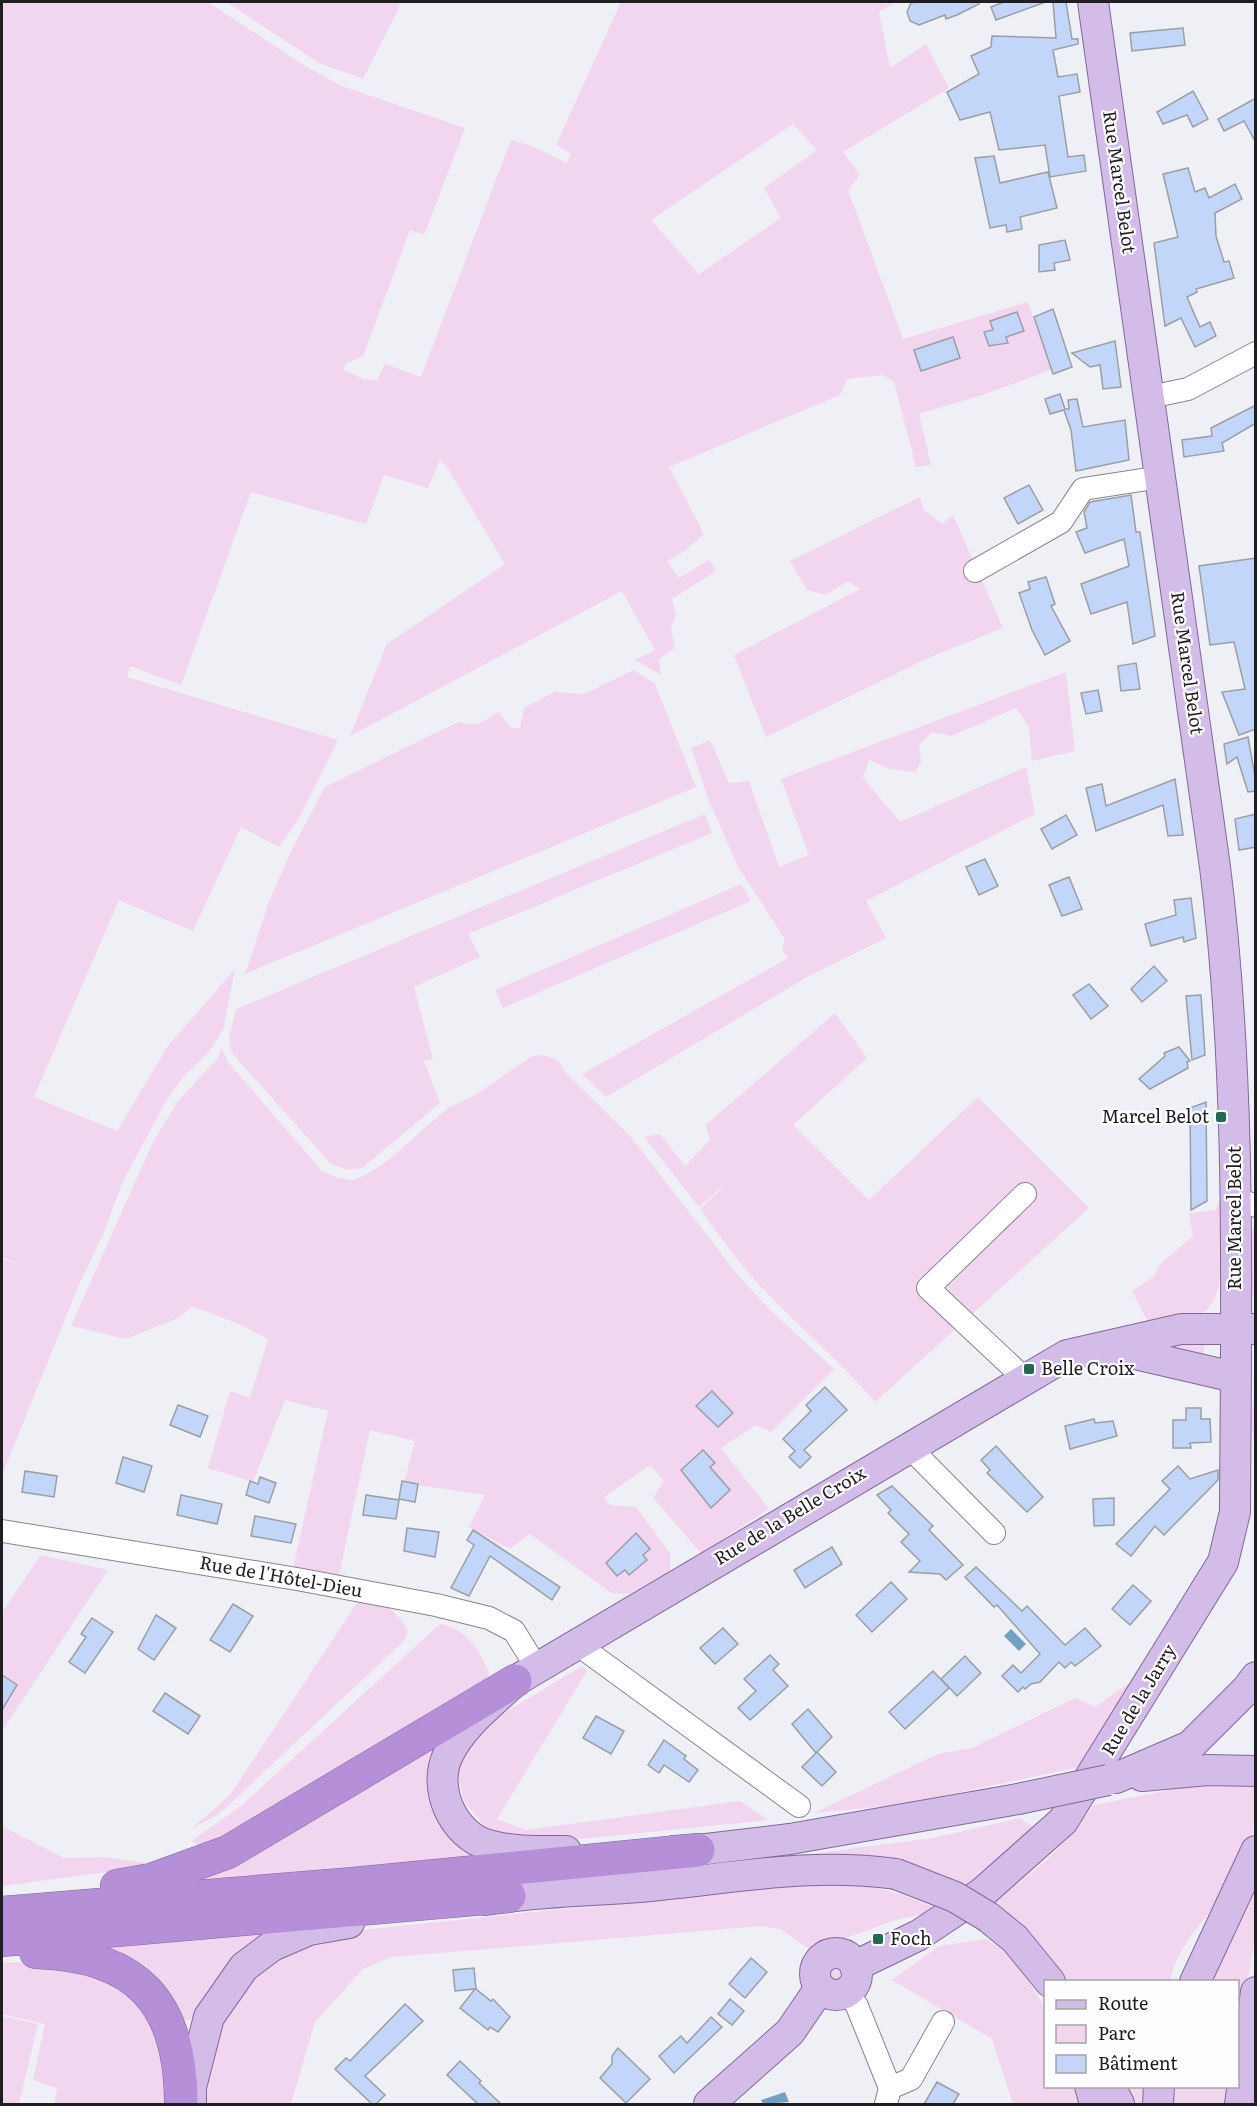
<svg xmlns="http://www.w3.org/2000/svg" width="1257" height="2106" font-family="Literata,serif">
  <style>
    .green { fill: #f2d5ef; fill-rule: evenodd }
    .water { fill: #72a0c0 }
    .building { fill: #c2d6fa; stroke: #9b9ea2; stroke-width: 1.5 }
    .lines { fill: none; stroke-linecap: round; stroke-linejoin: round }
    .minor-casing { stroke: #86868b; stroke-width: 24 }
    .major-casing { stroke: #806899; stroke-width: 32 }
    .highway-casing { stroke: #806899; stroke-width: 34 }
    .minor { stroke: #fff; stroke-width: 22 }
    .major { stroke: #d3bce8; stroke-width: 30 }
    .highway { stroke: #b590d9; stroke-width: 33 }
    .major-bridge-casing { stroke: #806899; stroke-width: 32; stroke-linecap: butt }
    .major-bridge { stroke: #d3bce8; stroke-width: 30 }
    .poi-dot { fill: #256655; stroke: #fdfdff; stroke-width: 2 }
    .labels { text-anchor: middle; stroke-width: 4.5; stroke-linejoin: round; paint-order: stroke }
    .street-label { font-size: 18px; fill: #1f1f21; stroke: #fdfdff }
    .poi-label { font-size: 18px; fill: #1f1f21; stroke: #fdfdff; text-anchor: start }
  </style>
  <rect width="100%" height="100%" fill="#eff0f5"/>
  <g class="green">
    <path d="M 2,2 L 208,2 L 302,64 L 339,85 L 465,128 L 424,235 L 410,230 L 363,356 L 345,364 L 344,370 L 363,379 L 377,381 L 385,364 L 421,377 L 511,140 L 532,146 L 567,163 L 571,154 L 556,145 L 621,2 L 896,2 L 879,12 L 890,68 L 926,44 L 949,88 L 843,152 L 860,175 L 848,190 L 903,339 L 1028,302 L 1051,370 L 985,394 L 919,414 L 931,465 L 916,467 L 894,382 L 883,375 L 847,379 L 840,395 L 669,467 L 704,534 L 685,551 L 667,561 L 679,578 L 709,560 L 716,571 L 672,599 L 676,615 L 671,628 L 675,648 L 659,659 L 661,675 L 635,660 L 655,650 L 622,591 L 350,736 L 387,644 L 505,564 L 447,467 L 440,460 L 428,488 L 384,475 L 366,524 L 251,492 L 181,685 L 130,666 L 127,677 L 338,740 L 298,820 L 279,847 L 241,827 L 193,931 L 119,900 L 34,1097 L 117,1131 L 168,1046 L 235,969 L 223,1030 L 209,1052 L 183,1077 L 165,1103 L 122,1183 L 105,1230 L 78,1287 L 2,1475 L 2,1259 L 20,1265 L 2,1257 ZM 793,124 L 817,150 L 764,188 L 781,218 L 699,274 L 651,220 Z"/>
    <polygon points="226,2 402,2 363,79 319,63"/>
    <polygon points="920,497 923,509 942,524 953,515 1003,628 930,657 766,737 734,655 860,589 848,581 826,595 807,590 790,561"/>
    <polygon points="634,670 655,684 696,787 245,974 269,901 293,847 325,787 458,722 477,725 499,712 511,728 520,728 524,708 554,692 584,694"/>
    <polygon points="1066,672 1075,751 1032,761 1029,727 1016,708 951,736 932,732 919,745 921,762 915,772 890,769 869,760 863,778 900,822 1026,767 1035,814 866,901 886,938 809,976 606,1097 582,1074 788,958 782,949 785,939 738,867 707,796 691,748 710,740 729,783 749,781 779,867 809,855 781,779"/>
    <polygon points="705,814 712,833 468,934 480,957 414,987 433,1059 424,1061 440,1103 362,1168 348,1170 331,1164 231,1052 229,1038 236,1009"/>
    <polygon points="741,884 751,901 503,1008 495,990"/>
    <path d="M 835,1013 L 867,1058 L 793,1125 L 869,1200 L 978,1097 L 1089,1208 L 875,1402 C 840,1361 799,1327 762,1288 C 739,1263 719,1236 700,1209 L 734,1177 L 699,1207 L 644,1137 L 660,1134 L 685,1166 L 710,1140 L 706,1125 Z"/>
    <polygon points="222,1049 228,1062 321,1170 338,1178 353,1180 364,1176 386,1162 448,1108 477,1094 532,1056 544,1055 558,1060 566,1073 630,1136 738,1275 769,1309 834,1369 771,1432 756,1425 721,1448 769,1509 701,1553 653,1498 664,1481 650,1465 604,1497 610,1505 636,1507 670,1553 670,1571 631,1593 613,1594 530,1534 510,1549 469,1527 485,1495 404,1483 415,1441 370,1430 338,1580 292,1573 328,1411 285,1400 253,1482 208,1468 230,1391 250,1398 268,1339 241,1325 192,1306 180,1317 126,1339 71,1326 152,1144 178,1101 218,1058"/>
    <path d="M 1220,1202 C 1225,1214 1221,1235 1221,1248 C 1221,1310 1211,1322 1148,1322 L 1132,1291 L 1155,1276 L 1158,1266 L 1193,1236 L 1189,1213 L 1215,1210 Z"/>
    <polygon points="1255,1227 1255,1299 1249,1285 1249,1234"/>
    <polygon points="1204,1339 1204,1354 1185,1356 1154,1341"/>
    <polygon points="1255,1392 1255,1441 1250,1422"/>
    <polygon points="41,1555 108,1570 2,1731 2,1612"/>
    <path d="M 359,1600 C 386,1604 393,1607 408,1630 L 405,1640 L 219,1814 L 191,1829 L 230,1795 Z"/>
    <path d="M 440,1624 C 467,1629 478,1649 489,1672 L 484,1687 L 204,1847 L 191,1841 L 241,1806 Z"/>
    <polygon points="582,1666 587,1671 497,1819 526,1830 740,1801 768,1820 550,1842 518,1837 485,1827 464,1801 459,1781 459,1759 489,1722"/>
    <polygon points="1138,1677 1085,1766 898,1805 814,1813 938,1754 972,1748 1075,1698 1095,1707"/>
    <polygon points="461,1722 441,1753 480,1854 232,1882 155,1887"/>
    <path d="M 1236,1783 L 1255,1787 C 1255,1816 1255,1847 1240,1873 C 1218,1909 1178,1938 1170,1981 L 1065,1981 C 1046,1950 1025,1925 995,1902 C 1037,1869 1063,1849 1094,1805 L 1195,1785 Z"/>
    <polygon points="1020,1818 1036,1829 966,1888 794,1856 933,1838"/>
    <polygon points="2,1826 64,1858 106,1857 147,1863 138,1868 2,1886"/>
    <polygon points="1255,1863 1255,1938 1238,2033 1238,1982 1203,1982"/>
    <path d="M 819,1882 C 869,1885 896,1889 941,1911 L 899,1919 L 843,1939 L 825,1940 L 809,1949 L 781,1929 L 761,1926 L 391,1957 L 363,1969 L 315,2022 L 291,2104 L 201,2104 L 218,2019 L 247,1978 L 285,1947 L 324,1934 Z"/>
    <polygon points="292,1926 200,2018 179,2022 91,1940"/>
    <polygon points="987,1939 1014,1959 1045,2007 1046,2086 1078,2087 1084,2104 1013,2104 992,2039 892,1980 939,1946"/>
    <polygon points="53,1961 120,1984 159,2026 169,2104 54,2104 57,2088 33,2080 45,2024 2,2014 2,1963"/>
    <circle cx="836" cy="1974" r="10"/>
    <polygon points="2,2016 38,2024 19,2104 2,2104"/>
    <polygon points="1123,2087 1151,2087 1151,2104 1132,2104"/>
    <polygon points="1171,2087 1231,2087 1229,2104 1166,2104"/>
  </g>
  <g class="water">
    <polygon points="1011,1629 1026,1644 1019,1651 1004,1636"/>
    <polygon points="785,2092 789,2102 763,2104 761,2100"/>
  </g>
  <g class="building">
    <polygon points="916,2 978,2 979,4 957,15 946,19 945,15 919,25 910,21 907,12 911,3"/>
    <polygon points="1004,2 1043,2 1043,3 996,20 991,7"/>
    <polygon points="1053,2 1066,2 1072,39 1078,39 1078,44 1053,50 1058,77 1077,74 1080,92 1059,96 1068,157 1084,155 1086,171 1050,177 1045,145 999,150 990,112 960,120 947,92 979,74 971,56 991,47 992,36 1056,38"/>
    <polygon points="1183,28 1185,45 1132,51 1130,33"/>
    <polygon points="1193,91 1208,119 1193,127 1187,115 1163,124 1157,112"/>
    <polygon points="1256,98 1256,143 1244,121 1224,131 1218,119"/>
    <polygon points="994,156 1000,183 1048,172 1057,208 1020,217 1022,229 1007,232 1006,225 990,228 975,158"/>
    <polygon points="1188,168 1195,192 1205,188 1209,198 1235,184 1242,199 1215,213 1216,236 1224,262 1229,261 1234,278 1196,289 1197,292 1187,297 1200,327 1210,322 1216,336 1195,347 1181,318 1165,326 1154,243 1178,237 1163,174"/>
    <polygon points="1065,240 1070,260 1054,263 1055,270 1039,272 1039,245"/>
    <polygon points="1053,309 1072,367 1053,374 1034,317"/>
    <polygon points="1017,312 1024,331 1006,337 1008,343 989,346 984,332 993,330 990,321"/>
    <polygon points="953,337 960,358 921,371 914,350"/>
    <polygon points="1115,341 1121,387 1103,389 1100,365 1090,367 1072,353"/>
    <polygon points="1060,394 1065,409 1069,409 1068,400 1077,399 1083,427 1125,420 1129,460 1076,471 1071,430 1064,410 1050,414 1045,399"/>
    <polygon points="1256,405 1256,423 1222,443 1224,451 1184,457 1182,440 1212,436 1211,428"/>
    <polygon points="1029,485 1043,510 1018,524 1004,498"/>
    <polygon points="1131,495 1136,532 1140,532 1155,636 1133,644 1127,602 1091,614 1081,584 1129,566 1124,539 1085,553 1076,532 1087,528 1084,512 1090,502"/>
    <polygon points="1256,558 1256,729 1239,735 1222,692 1245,689 1234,642 1210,645 1199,566"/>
    <polygon points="1046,577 1055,604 1051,606 1070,641 1045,655 1032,630 1019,593 1030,589 1028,582"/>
    <polygon points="1136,663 1140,689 1121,691 1118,666"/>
    <polygon points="1098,690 1102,711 1086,714 1081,693"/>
    <polygon points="1248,737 1256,782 1256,791 1248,792 1237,757 1227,764 1224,744"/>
    <polygon points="1175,779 1183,835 1168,836 1163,805 1096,831 1086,788 1102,784 1106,806"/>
    <polygon points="1256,814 1256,847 1239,850 1235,819"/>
    <polygon points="1066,815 1077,835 1052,849 1041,829"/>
    <polygon points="985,859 998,886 979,895 966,867"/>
    <polygon points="1069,877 1082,909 1062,916 1049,885"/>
    <polygon points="1191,898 1196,938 1184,942 1183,937 1151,946 1145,924 1176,915 1174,900"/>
    <polygon points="1154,966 1167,981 1142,1002 1131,989"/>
    <polygon points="1089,984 1108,1006 1091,1019 1073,995"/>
    <polygon points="1201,995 1205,1055 1192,1060 1186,996"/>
    <polygon points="1179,1047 1190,1061 1187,1062 1188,1068 1150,1089 1139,1079 1165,1056 1164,1053"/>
    <polygon points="1206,1102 1207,1201 1191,1210 1190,1108"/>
    <polygon points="825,1387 847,1410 804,1450 811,1457 800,1468 789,1457 795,1451 783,1439 811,1411 806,1405"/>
    <polygon points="712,1391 733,1413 718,1427 696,1406"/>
    <polygon points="178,1405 208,1416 200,1437 170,1425"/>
    <polygon points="1186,1408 1201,1408 1201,1419 1210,1419 1211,1442 1190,1443 1191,1448 1173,1448 1173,1420 1186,1420"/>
    <polygon points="1094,1419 1095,1423 1113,1421 1117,1436 1070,1449 1065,1426"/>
    <polygon points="996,1446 1043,1497 1027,1512 987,1473 990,1470 981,1460"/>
    <polygon points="703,1450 715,1463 710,1467 730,1490 711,1508 681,1470"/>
    <polygon points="123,1457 152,1466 144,1492 116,1483"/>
    <polygon points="1178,1466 1190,1479 1218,1470 1218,1480 1164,1535 1155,1526 1131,1556 1116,1544 1170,1489 1162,1481"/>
    <polygon points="25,1471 57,1476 54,1497 22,1492"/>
    <polygon points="260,1477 276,1483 269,1503 246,1495 250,1481 258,1484"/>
    <polygon points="402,1481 418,1484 415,1502 399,1499"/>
    <polygon points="892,1486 933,1526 929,1530 963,1565 946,1580 940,1574 909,1572 920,1561 901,1542 909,1534 888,1513 891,1510 877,1495"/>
    <polygon points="181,1495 222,1504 217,1524 177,1515"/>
    <polygon points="366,1495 399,1500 396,1519 363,1515"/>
    <polygon points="1114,1498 1114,1525 1094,1526 1093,1499"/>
    <polygon points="255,1516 296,1524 291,1543 251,1536"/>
    <polygon points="407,1528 439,1532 435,1557 404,1551"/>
    <polygon points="473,1530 560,1587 552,1600 490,1556 469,1596 451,1588 474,1545 467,1540"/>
    <polygon points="636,1533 650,1549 643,1555 647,1560 629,1575 625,1570 617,1576 606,1563"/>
    <polygon points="832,1547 842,1564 805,1588 794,1570"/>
    <polygon points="976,1567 1022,1611 1027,1606 1065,1645 1085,1628 1101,1646 1075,1666 1071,1662 1065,1668 1059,1662 1040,1682 1031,1684 1025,1689 1023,1687 1018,1692 1002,1676 1013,1665 1021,1673 1040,1654 997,1605 994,1607 965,1577"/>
    <polygon points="891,1582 907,1599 872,1632 856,1615"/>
    <polygon points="1133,1585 1151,1601 1130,1625 1112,1609"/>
    <polygon points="233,1604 253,1616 230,1652 210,1640"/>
    <polygon points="156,1615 176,1628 154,1660 138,1649"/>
    <polygon points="92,1618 113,1632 85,1673 69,1662 86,1637 81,1634"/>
    <polygon points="723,1628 738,1644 715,1664 700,1648"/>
    <polygon points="770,1655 779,1664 773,1670 788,1686 750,1720 738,1708 756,1691 744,1679"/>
    <polygon points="965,1656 981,1673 957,1696 941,1679"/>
    <polygon points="933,1671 949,1688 905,1729 889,1712"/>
    <polygon points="2,1675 17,1685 2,1710"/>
    <polygon points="165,1693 200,1716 188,1734 153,1711"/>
    <polygon points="808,1709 832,1737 817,1752 836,1772 822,1786 802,1767 816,1753 792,1724"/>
    <polygon points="596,1716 624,1731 611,1754 583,1738"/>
    <polygon points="664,1740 686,1756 684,1759 698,1770 689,1782 664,1765 659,1773 648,1765"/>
    <polygon points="751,1958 767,1972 745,1998 729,1984"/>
    <polygon points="474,1968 476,1989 491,2001 493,1999 510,2017 498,2032 490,2027 488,2030 460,2008 475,1989 455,1991 453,1970"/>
    <polygon points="730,1999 744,2011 732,2025 718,2014"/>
    <polygon points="405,2004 423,2021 365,2076 385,2095 376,2104 372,2104 335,2069 346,2058 350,2061"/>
    <polygon points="711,2017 722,2027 674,2073 659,2056 681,2036 687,2043"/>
    <polygon points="618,2048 650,2079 626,2103 600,2078 612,2064 612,2056"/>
    <polygon points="460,2061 481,2081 479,2083 501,2104 478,2104 447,2075"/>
    <polygon points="937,2082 959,2094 953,2104 924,2104"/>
  </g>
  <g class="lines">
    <defs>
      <g id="minor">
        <polyline points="1150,397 1188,389 1256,353"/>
        <polyline points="975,571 1061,522 1083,489 1161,477"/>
        <polyline points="1025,1194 928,1288 1025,1379"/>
        <polyline points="1235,1198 1256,1206"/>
        <polyline points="908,1446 994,1533"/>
        <polyline points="2,1531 297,1579 436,1605 489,1618 514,1631 537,1668"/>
        <polyline points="577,1644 799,1806"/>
        <polyline points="848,1992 857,2006 890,2088 886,2104"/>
        <polyline points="890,2088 911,2079 943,2022"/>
      </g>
      <g id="major">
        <polyline points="1108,1353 1126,1352 1234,1377"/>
        <polyline points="1142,1776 1208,1770 1256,1771"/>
        <polyline points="1116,1778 1190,1746 1247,1689 1256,1677"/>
        <path d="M 566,1851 C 540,1851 513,1852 488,1845 C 453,1835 432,1788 448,1755 C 462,1725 492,1703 515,1681 L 1067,1355 L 1181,1329 L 1256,1329"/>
        <polyline points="674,1851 698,1850 790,1839 1018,1799"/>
        <path d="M 485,1900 C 539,1891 595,1891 650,1886 C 735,1878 810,1862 896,1874"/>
        <polyline points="988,1917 1015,1939 1050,1982"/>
        <circle cx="836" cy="1974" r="21"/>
        <path d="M 855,1966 L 919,1935 L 982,1893 L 1063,1821 L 1223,1562 L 1235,1512 C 1236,1297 1242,1081 1215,867 L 1093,2"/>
        <polyline points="1195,1982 1256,1851"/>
        <polyline points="1090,2086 1095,2104"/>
        <polyline points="1110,2086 1119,2104"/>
        <polyline points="191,2104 191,2087 209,2017 244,1967 272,1946 309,1930 349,1923"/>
        <polyline points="709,2104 790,2032 820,1988"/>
        <polyline points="1158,2104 1159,2086"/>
        <polyline points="1240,2104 1256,1992"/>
      </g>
      <g id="highway">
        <polyline points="117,1886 151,1880 228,1852 515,1681"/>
        <polyline points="2,1913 353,1884 698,1850"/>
        <polyline points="2,1940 509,1896"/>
        <path d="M 36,1952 C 138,1955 181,2003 181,2104"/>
      </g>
    </defs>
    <use href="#minor" class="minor-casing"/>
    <use href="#major" class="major-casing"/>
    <use href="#highway" class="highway-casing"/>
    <use href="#minor" class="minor"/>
    <use href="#major" class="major"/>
    <use href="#highway" class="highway"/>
    <defs>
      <g id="major-bridge">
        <polyline points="1018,1799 1108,1780"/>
        <polyline points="896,1874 955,1897 988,1917"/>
      </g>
    </defs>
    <use href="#major-bridge" class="major-bridge-casing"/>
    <use href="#major-bridge" class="major-bridge"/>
  </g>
  <g class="poi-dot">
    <rect x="1215" y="1111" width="12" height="12" rx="3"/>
    <rect x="1023" y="1363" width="12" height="12" rx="3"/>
    <rect x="872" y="1933" width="12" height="12" rx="3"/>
  </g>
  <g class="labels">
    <g class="street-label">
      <text transform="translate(1119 182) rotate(82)" y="6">Rue Marcel Belot</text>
      <text transform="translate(1187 663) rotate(82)" y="6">Rue Marcel Belot</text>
      <text transform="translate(1235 1218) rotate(-90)" y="6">Rue Marcel Belot</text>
      <text transform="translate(790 1516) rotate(-31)" y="6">Rue de la Belle Croix</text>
      <text transform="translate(281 1577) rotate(10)" y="6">Rue de l'Hôtel-Dieu</text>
      <text transform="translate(1139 1700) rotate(-59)" y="6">Rue de la Jarry</text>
    </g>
    <g class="poi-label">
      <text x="1209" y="1123" text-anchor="end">Marcel Belot</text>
      <text x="1041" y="1375">Belle Croix</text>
      <text x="890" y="1945">Foch</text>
    </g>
  </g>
  <rect width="1257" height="2106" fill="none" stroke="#1f1f21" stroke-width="6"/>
  <rect x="1044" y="1980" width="195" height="108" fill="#fdfdff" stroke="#a4a4a6" stroke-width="1.5"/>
  <rect x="1056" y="2000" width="30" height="9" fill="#d3bce8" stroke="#a4a4a6" stroke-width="1.5"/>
  <text x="1098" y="2010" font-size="18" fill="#1f1f21">Route</text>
  <rect x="1056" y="2025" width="30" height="18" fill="#f2d5ef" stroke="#a4a4a6" stroke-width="1.5"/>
  <text x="1098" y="2040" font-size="18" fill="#1f1f21">Parc</text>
  <rect x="1056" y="2055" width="30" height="18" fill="#c2d6fa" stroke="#a4a4a6" stroke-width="1.5"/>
  <text x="1098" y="2070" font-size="18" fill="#1f1f21">Bâtiment</text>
</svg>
